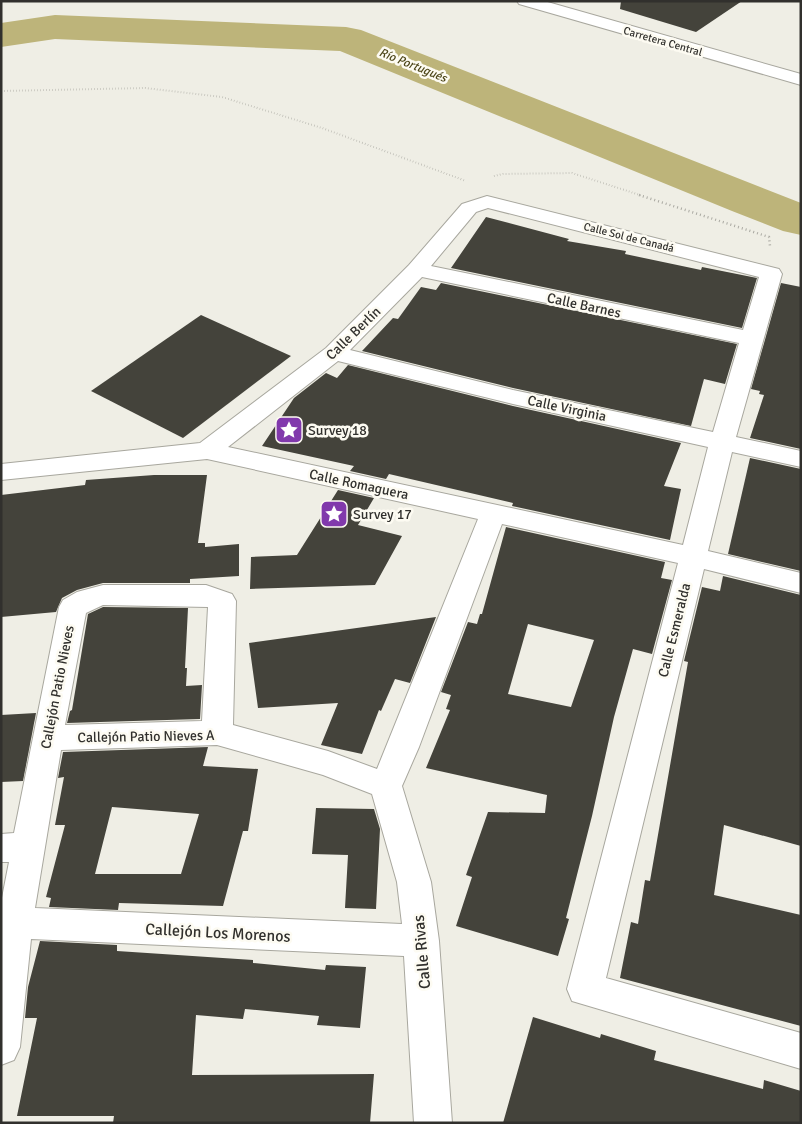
<svg xmlns="http://www.w3.org/2000/svg" width="802" height="1124" font-family="Signika,sans-serif">
  <style>
    .lines { fill: none; stroke-linecap: round; stroke-linejoin: round }
    .river { fill: #bdb47a; fill-rule: evenodd }
    .building { fill: #44433b; fill-rule: evenodd }
    .minor-casing { stroke: #a8a79e; stroke-width: 2 }
    .path-far1 { stroke: #aaa9a2; stroke-width: 2; stroke-dasharray: 0.5 2.5; stroke-linecap: butt }
    .path { stroke: #aaa9a2; stroke-width: 2.5; stroke-dasharray: 1 3; stroke-linecap: butt }
    .minor { fill: #fff; fill-rule: evenodd }
    .labels { text-anchor: middle; stroke-width: 5; stroke-linejoin: round; paint-order: stroke }
    .far-street-label { font-size: 11px; fill: #31302d; stroke: #fdfbf2 }
    .far-water-label { font-size: 12px; font-style: italic; fill: #4d4619; stroke: #fdfbf2 }
    .street-label { font-size: 14px; fill: #31302d; stroke: #fdfbf2 }
    .poi-label { font-size: 14px; fill: #31302d; stroke: #fdfbf2; text-anchor: start }
    .near-street-label { font-size: 16px; fill: #31302d; stroke: #fdfbf2 }
  </style>
  <rect width="100%" height="100%" fill="#efeee5"/>
  <g class="lines">
    <polygon class="river" points="55,15 346,27 361,30 801,203 801,235 783,231 732,211 340,51 55,39 1,47 1,23"/>
  </g>
  <g class="building">
    <polygon points="621,1 742,1 696,32 620,9"/>
    <polygon points="486,217 569,239 567,241 626,251 625,254 701,270 702,267 757,278 742,328 451,268"/>
    <polygon points="441,283 737,344 725,384 704,379 691,426 513,388 362,351 393,318 398,319 421,287 436,290"/>
    <polygon points="781,283 801,287 801,449 750,438 764,395 759,394 760,391 751,389"/>
    <polygon points="201,315 291,356 183,438 91,391"/>
    <polygon points="348,365 513,406 681,443 664,486 681,489 670,540 512,506 513,503 389,474 386,479 350,471 354,466 262,446 294,398 326,373 337,378"/>
    <polygon points="750,458 801,469 801,571 728,554"/>
    <polygon points="154,475 207,475 198,543 205,543 205,547 239,544 239,576 190,579 190,583 103,583 77,590 62,598 56,612 1,617 1,495 85,485 86,480"/>
    <polygon points="338,490 374,498 358,525 402,536 375,585 250,589 251,557 297,555"/>
    <path d="M 506,527 L 665,562 L 661,578 L 672,580 L 652,654 L 633,649 L 614,717 L 592,816 L 566,918 L 569,919 L 558,956 L 456,926 L 472,877 L 466,875 L 488,812 L 545,813 L 547,795 L 426,768 L 450,710 L 446,709 L 451,695 L 441,692 L 468,622 L 477,624 L 480,614 L 482,614 ZM 528,624 L 594,640 L 571,707 L 508,694 Z"/>
    <polygon points="723,576 801,595 801,846 724,825 714,895 801,915 801,1026 620,978 631,922 638,924 645,880 650,881 688,662 684,661 702,587 720,591"/>
    <polygon points="103,607 188,608 185,668 187,668 186,686 202,685 200,719 67,723 70,711 72,710 88,614"/>
    <polygon points="436,617 410,683 395,679 381,711 379,710 362,754 321,745 338,703 258,708 249,643"/>
    <polygon points="36,713 23,781 1,782 1,715"/>
    <path d="M 208,747 L 203,766 L 258,769 L 248,831 L 243,831 L 223,906 L 119,903 L 118,910 L 49,907 L 51,898 L 46,897 L 65,825 L 55,825 L 64,777 L 58,778 L 63,752 ZM 112,807 L 199,814 L 181,874 L 95,874 Z"/>
    <polygon points="316,808 374,809 380,829 376,909 345,908 348,855 312,854"/>
    <polygon points="40,941 117,945 117,951 253,960 253,963 325,970 326,965 366,967 360,1028 317,1025 319,1016 245,1009 243,1019 196,1015 192,1075 374,1074 370,1123 113,1123 114,1116 17,1116 37,1018 25,1018 28,987"/>
    <polygon points="533,1017 600,1038 601,1034 656,1051 654,1060 763,1089 764,1080 801,1091 801,1123 503,1123"/>
  </g>
  <g class="lines">
    <defs>
      <g id="minor">
        <polygon points="517,1 544,1 801,74 801,85 519,4"/>
        <path d="M 487,196 L 779,269 L 782,274 L 736,437 L 801,451 L 801,467 L 732,452 L 708,551 L 801,573 L 801,593 L 704,569 L 606,978 L 801,1033 L 801,1069 L 572,1001 L 567,989 L 678,563 L 502,524 L 419,747 L 402,786 L 431,882 L 439,941 L 452,1123 L 414,1123 L 404,956 L 31,939 L 20,1047 L 14,1060 L 1,1065 L 1,903 L 9,862 L 1,862 L 1,834 L 14,833 L 59,607 L 63,600 L 77,592 L 103,585 L 206,585 L 232,594 L 236,601 L 233,725 L 328,751 L 377,769 L 478,519 L 207,459 L 1,480 L 1,464 L 200,443 L 326,348 L 409,265 L 462,204 ZM 488,208 L 759,277 L 743,330 L 431,266 L 476,212 ZM 422,277 L 739,343 L 713,432 L 513,390 L 350,350 ZM 338,361 L 513,404 L 708,447 L 683,545 L 228,447 ZM 103,605 L 208,607 L 202,721 L 65,725 L 86,613 ZM 217,745 L 323,775 L 372,794 L 397,882 L 402,924 L 35,908 L 61,750 Z"/>
      </g>
    </defs>
    <use href="#minor" class="minor-casing"/>
    <g class="path-far1">
      <polyline points="1,91 145,88 222,97 322,128 466,181"/>
      <polyline points="494,176 503,174 572,173 643,196"/>
    </g>
    <polyline class="path" points="639,195 769,237 770,246"/>
    <use href="#minor" class="minor"/>
  </g>
  <defs>
    <symbol id="sight-square" viewBox="-11 -11 22 22"><rect x="-9" y="-9" width="18" height="18" rx="4" fill="#8139ac" stroke="#fdfbf2"/><path d="M0-6L1.8-2.2L6-1.7L2.9 1.2L3.7 5.4L0 3.3L-3.7 5.4L-2.9 1.2L-6-1.7L-1.8-2.2Z" fill="#fff"/></symbol>
  </defs>
  <g fill-rule="evenodd">
    <use href="#sight-square" x="273" y="414" width="32" height="32"/>
    <use href="#sight-square" x="318" y="498" width="32" height="32"/>
  </g>
  <g class="labels">
    <g class="far-street-label">
      <text transform="translate(663 41) rotate(16)" y="4">Carretera Central</text>
      <text transform="translate(629 237) rotate(14)" y="4">Calle Sol de Canadá</text>
    </g>
    <g class="far-water-label">
      <text transform="translate(413 65) rotate(22)" y="4">Río Portugués</text>
    </g>
    <g class="street-label">
      <text transform="translate(584 305) rotate(12)" y="5">Calle Barnes</text>
      <text transform="translate(353 333) rotate(-44)" y="5">Calle Berlín</text>
      <text transform="translate(567 408) rotate(12)" y="5">Calle Virginia</text>
      <text transform="translate(359 484) rotate(12)" y="5">Calle Romaguera</text>
      <text transform="translate(674 630) rotate(-76)" y="5">Calle Esmeralda</text>
      <text transform="translate(57 687) rotate(-79)" y="5">Callejón Patio Nieves</text>
      <text transform="translate(146 736) rotate(-1)" y="5">Callejón Patio Nieves A</text>
    </g>
    <g class="poi-label">
      <text x="308" y="435">Survey 18</text>
      <text x="353" y="519">Survey 17</text>
    </g>
    <g class="near-street-label">
      <text transform="translate(218 932) rotate(3)" y="6">Callejón Los Morenos</text>
      <text transform="translate(421 952) rotate(-95)" y="6">Calle Rivas</text>
    </g>
  </g>
  <rect width="802" height="1124" fill="none" stroke="#31302d" stroke-width="5"/>
</svg>
